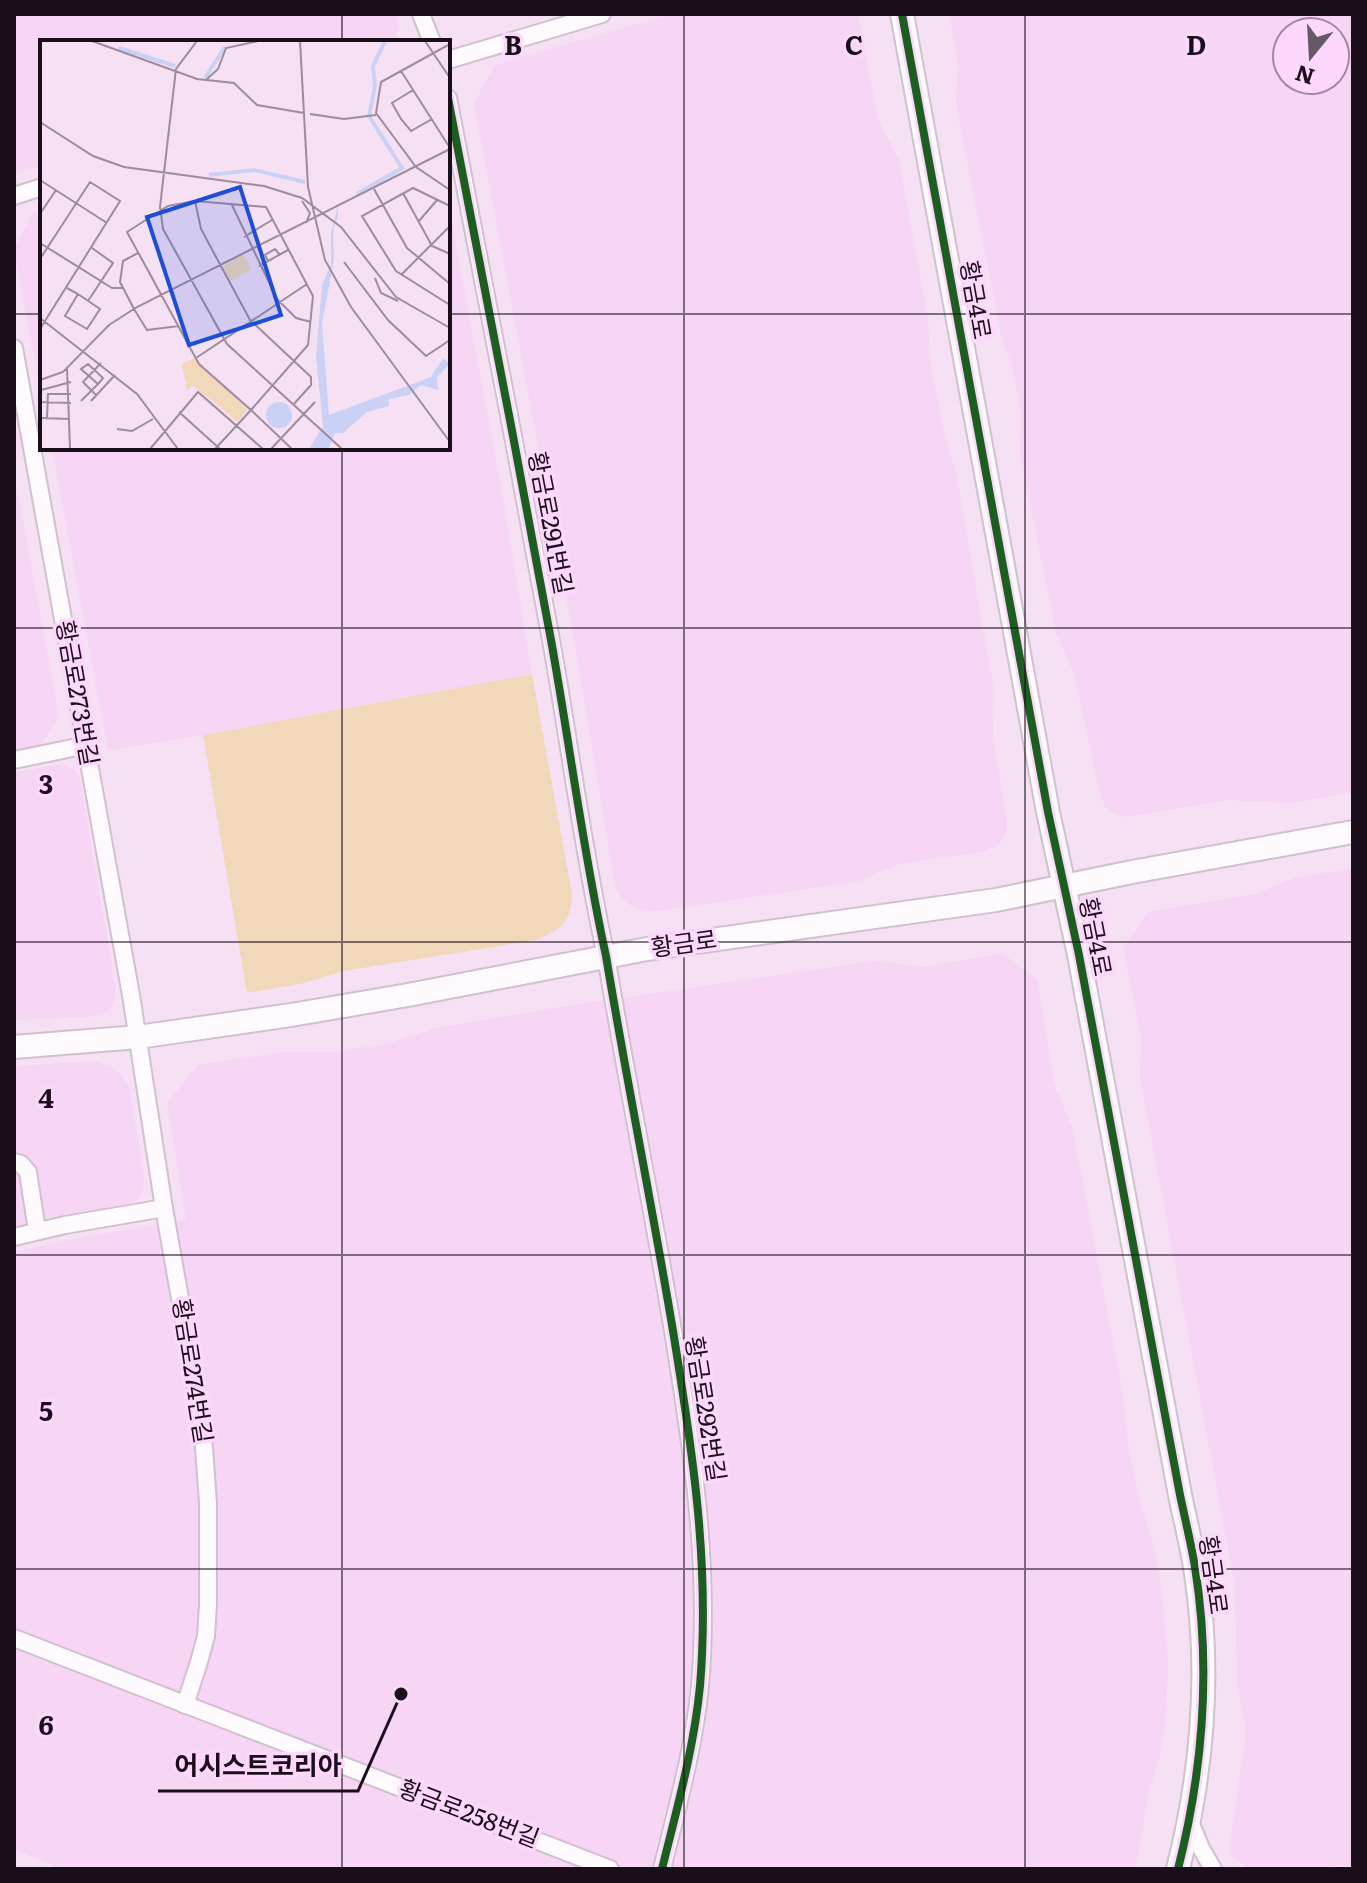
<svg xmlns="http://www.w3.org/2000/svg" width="1367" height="1883" font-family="Literata,'Noto Sans KR',serif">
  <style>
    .built { fill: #f7d5f5; fill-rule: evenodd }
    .green { fill: #f2d8ba }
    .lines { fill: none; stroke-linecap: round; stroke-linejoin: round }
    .minor-casing { stroke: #d1c0d0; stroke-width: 20 }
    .tertiary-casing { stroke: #d1c0d0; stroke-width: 26 }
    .minor { stroke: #fefafd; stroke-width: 16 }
    .tertiary { stroke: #fefafd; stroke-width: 22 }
    .cycleway-casing { stroke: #fed7fc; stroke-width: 13 }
    .cycleway { stroke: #1b5e20; stroke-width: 8 }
    .grid { fill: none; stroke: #1b0e1b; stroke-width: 2; stroke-opacity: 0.55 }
    .labels { text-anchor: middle; stroke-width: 7; stroke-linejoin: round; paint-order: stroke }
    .street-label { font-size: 24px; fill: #1b0e1b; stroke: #fed7fc }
    .inset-river { fill: none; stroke: #cbd1f5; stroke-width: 4 }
    .inset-road { fill: none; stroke: #9e8c9d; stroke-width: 2 }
    .view { fill: #1d4ed8; fill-opacity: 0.15; stroke: #1d4ed8; stroke-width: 4 }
    .inset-edge { fill: none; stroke: #1b0e1b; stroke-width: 4 }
    .grid-label { font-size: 26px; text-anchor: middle; font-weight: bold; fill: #1b0e1b; stroke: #fed7fc; stroke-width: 7; stroke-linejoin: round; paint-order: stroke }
    .leader { fill: none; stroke: #1b0e1b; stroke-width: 3 }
    .callout-dot { fill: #1b0e1b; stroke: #fed7fc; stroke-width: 3 }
    .callout-label { font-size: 26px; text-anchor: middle; font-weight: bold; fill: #1b0e1b; stroke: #fed7fc; stroke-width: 7; stroke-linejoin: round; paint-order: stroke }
  </style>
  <rect width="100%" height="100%" fill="#f5e0f4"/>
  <g class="built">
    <polygon points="14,14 396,14 399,24 396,42 42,42 42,166 15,173"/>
    <polygon points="672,14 858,14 878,120 899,160 928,319 930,362 945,436 956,472 994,690 993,737 1007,821 1007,832 1002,840 995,847 985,851 900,864 859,881 658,911 645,911 631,906 621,897 615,886 576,651 474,103 495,65"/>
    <path d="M 949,14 L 1351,14 L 1353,23 L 1353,792 L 1292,803 L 1227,800 L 1126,817 L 1115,814 L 1106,808 L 1101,798 L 1074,673 L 1056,632 L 1020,455 L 1021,413 L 1012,365 L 1002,340 L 956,104 L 958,62 ZM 1287,32 L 1335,32 L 1335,80 L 1287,80 Z"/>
    <polygon points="448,203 502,492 532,674 203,735 108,750 52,448 448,448"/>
    <polygon points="42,211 42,398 14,250 33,213"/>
    <polygon points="14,473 59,716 40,746 14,751"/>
    <polygon points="64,764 76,771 80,779 115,984 115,997 113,1005 107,1012 89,1017 14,1020 14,772"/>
    <polygon points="1353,868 1353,1866 1337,1865 1313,1869 1248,1869 1229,1853 1246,1731 1237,1682 1235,1585 1140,1078 1141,1037 1123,948 1148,912 1255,894 1294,878"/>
    <polygon points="1002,953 1037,979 1054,1083 1073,1130 1124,1400 1128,1444 1139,1498 1153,1544 1161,1583 1168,1660 1166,1717 1160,1755 1148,1795 1136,1869 62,1869 14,1849 14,1252 83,1237 186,1220 167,1103 198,1065 283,1052 335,1052 386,1044 432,1029 560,1007 875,961 927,967"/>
    <polygon points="75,1062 96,1062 112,1067 121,1074 129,1087 143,1169 144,1183 142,1192 136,1200 128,1204 52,1217 14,1226 14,1067"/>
  </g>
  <path class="green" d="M 532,674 L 572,894 C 571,922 562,929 536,940 L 344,971 L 300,984 L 247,993 L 203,735 Z"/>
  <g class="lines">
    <defs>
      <g id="minor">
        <polyline points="421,14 432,42"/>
        <polyline points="448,60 602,14"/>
        <path d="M 448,98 C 483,279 518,459 551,640 C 570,745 583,852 606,956 C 627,1083 653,1210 674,1337 C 693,1454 710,1566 700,1686 C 694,1748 677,1808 662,1869"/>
        <polyline points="14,196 42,187"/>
        <polyline points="14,348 131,995 164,1208 198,1400 204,1448 208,1503 208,1605 206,1636 199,1662 185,1705"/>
        <polyline points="14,760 87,745"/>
        <polyline points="14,1162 21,1164 28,1172 37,1231"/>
        <polyline points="14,1237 65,1225 164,1208"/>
        <polyline points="14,1638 610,1869"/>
        <polyline points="1190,1822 1201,1848 1213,1869"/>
      </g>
      <g id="tertiary">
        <path d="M 902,14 L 1048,812 L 1079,955 L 1180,1495 C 1185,1519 1191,1543 1195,1567 C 1211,1667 1203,1770 1178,1869"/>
        <polyline points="14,1047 138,1037 291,1015 408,995 647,949 996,900 1132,872 1353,832"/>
      </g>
    </defs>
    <use href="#minor" class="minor-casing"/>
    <use href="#tertiary" class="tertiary-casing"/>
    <use href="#minor" class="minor"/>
    <use href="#tertiary" class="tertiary"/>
    <defs>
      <g id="cycleway">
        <path d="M 902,14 L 1048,812 L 1079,955 L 1180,1495 C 1185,1519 1191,1543 1195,1567 C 1211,1667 1203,1770 1178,1869"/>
        <path d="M 448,98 C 483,279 518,459 551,640 C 570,745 583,852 606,956 C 627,1083 653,1210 674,1337 C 693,1454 710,1566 700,1686 C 694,1748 677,1808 662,1869"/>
      </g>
    </defs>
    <use href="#cycleway" class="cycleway-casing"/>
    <use href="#cycleway" class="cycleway"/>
  </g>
  <path class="grid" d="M 342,14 L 342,42M 684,14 L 684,1869M 1025,14 L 1025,1869M 14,314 L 42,314M 448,314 L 1353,314M 342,448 L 342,1869M 14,628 L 1353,628M 14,942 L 1353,942M 14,1255 L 1353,1255M 14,1569 L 1353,1569"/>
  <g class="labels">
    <g class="street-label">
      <text transform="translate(975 300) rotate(80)" y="8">황금4로</text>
      <text transform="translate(550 523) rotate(79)" y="8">황금로291번길</text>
      <text transform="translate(77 693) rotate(80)" y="8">황금로273번길</text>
      <text transform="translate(1095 937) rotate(79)" y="8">황금4로</text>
      <text transform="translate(684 944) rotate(-8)" y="8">황금로</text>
      <text transform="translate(192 1371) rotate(81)" y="8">황금로274번길</text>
      <text transform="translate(705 1409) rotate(81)" y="8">황금로292번길</text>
      <text transform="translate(1213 1575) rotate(82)" y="8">황금4로</text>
      <text transform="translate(469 1814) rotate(21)" y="8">황금로258번길</text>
    </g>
  </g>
  <g transform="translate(40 40)">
    <rect width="410" height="410" fill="#f5e0f4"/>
    <path d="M 203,213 L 211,230 L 190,241 L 183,226 ZM 154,318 L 207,369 L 198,382 L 153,345 L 147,351 L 142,324 Z" fill="#f2d8ba"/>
    <path d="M 298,166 L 298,177 L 293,189 L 294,219 L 282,284 L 289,375 L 391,337 L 403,318 L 410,324 L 397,337 L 398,350 L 381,345 L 369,355 L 349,359 L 349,366 L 327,372 L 303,393 L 295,393 L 288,409 L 269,409 L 283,386 L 276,317 L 282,245 L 291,224 L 291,193 ZM226 375a13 13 0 1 1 26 0a13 13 0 1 1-26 0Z" fill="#cbd1f5"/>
    <path class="inset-river" d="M 79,8 L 135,26M 165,38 L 185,7M 169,135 L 214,130 L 265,142M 317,154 L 362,128 L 329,76 L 335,46 L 333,26 L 345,1"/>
    <path class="inset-road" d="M 52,1 L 157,39 L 194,43 L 217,65 L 264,73M 157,1 L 136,29 L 120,167 L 123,189 L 187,304 L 302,409M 260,1 L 268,147 L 285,220 L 311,267 L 410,402M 385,1 L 410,38M 410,4 L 341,42 L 336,73 L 376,127 L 410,150M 361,31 L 410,108M 166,40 L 178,29 L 186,8 L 218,1M 373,50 L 352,63 L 361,79 L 371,91 L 392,79M 270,74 L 304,79 L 336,75M 0,82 L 53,116 L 84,127 L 224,146 L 262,158 L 301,187 L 356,257 L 410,288M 0,140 L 67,183M 334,149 L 367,208 L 410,244M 363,153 L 392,206 L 410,214M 155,161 L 226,167 L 273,256 L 268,305 L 211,370 L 159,324 L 87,192 L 128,166 ZM 155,161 L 161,189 L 210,280 L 271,337 L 271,345 L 253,365M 262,161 L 270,173 L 266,183M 191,163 L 237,259 L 256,278 L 271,282M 410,166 L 373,148 L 322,176 L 356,231 L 410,265M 0,174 L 16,150M 379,181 L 397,160M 204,197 L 232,180M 0,203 L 72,248 L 83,248M 98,213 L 83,221 L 80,242 L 94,269 L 107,290 L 139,286M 0,219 L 50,142 L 80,161 L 0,289M 228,221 L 225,215 L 235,209 L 240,215M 304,222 L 348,280 L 386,316 L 410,300M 219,226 L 248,210M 361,235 L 410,186M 335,238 L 341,253 L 358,261M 27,248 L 38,254 L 60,269 L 47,289 L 25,276 L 38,254M 48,261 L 73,223 L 52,208M 0,278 L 97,354 L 138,409M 156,318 L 267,244M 48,324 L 63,338 L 58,344 L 41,329 ZM 27,328 L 30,409M 0,340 L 23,332 L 69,285 L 97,267 L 410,109M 1,348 L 1,362 L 31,363M 1,350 L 31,342M 56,355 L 43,342 L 61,323M 41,361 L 58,344M 51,361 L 75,335M 139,372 L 180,409M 0,378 L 30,379M 7,378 L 8,354 L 31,354M 77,389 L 92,391 L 113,379M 110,409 L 158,352 L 223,409M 175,409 L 211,370 L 252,409M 231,409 L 275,362"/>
    <path class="view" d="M 200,147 L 241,275 L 149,305 L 107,177 Z"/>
    <rect width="410" height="410" class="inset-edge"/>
  </g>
  <g class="grid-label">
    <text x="513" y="55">B</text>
    <text x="854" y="55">C</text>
    <text x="1196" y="55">D</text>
    <text x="46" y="794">3</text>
    <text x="46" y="1108">4</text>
    <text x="46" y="1421">5</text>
    <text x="46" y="1735">6</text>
  </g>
  <path class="leader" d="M401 1694L358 1791H158"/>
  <circle class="callout-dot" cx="401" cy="1694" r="8"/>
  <g class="callout-label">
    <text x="258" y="1775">어시스트코리아</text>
  </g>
  <rect width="1367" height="1883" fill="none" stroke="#1b0e1b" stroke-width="32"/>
  <g transform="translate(1311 56) rotate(198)"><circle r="38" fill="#fed7fc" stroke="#a387a2" stroke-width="2"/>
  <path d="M0-6L14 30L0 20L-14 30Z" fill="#675867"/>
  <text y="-12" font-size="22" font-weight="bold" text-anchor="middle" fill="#1b0e1b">N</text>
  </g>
</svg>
